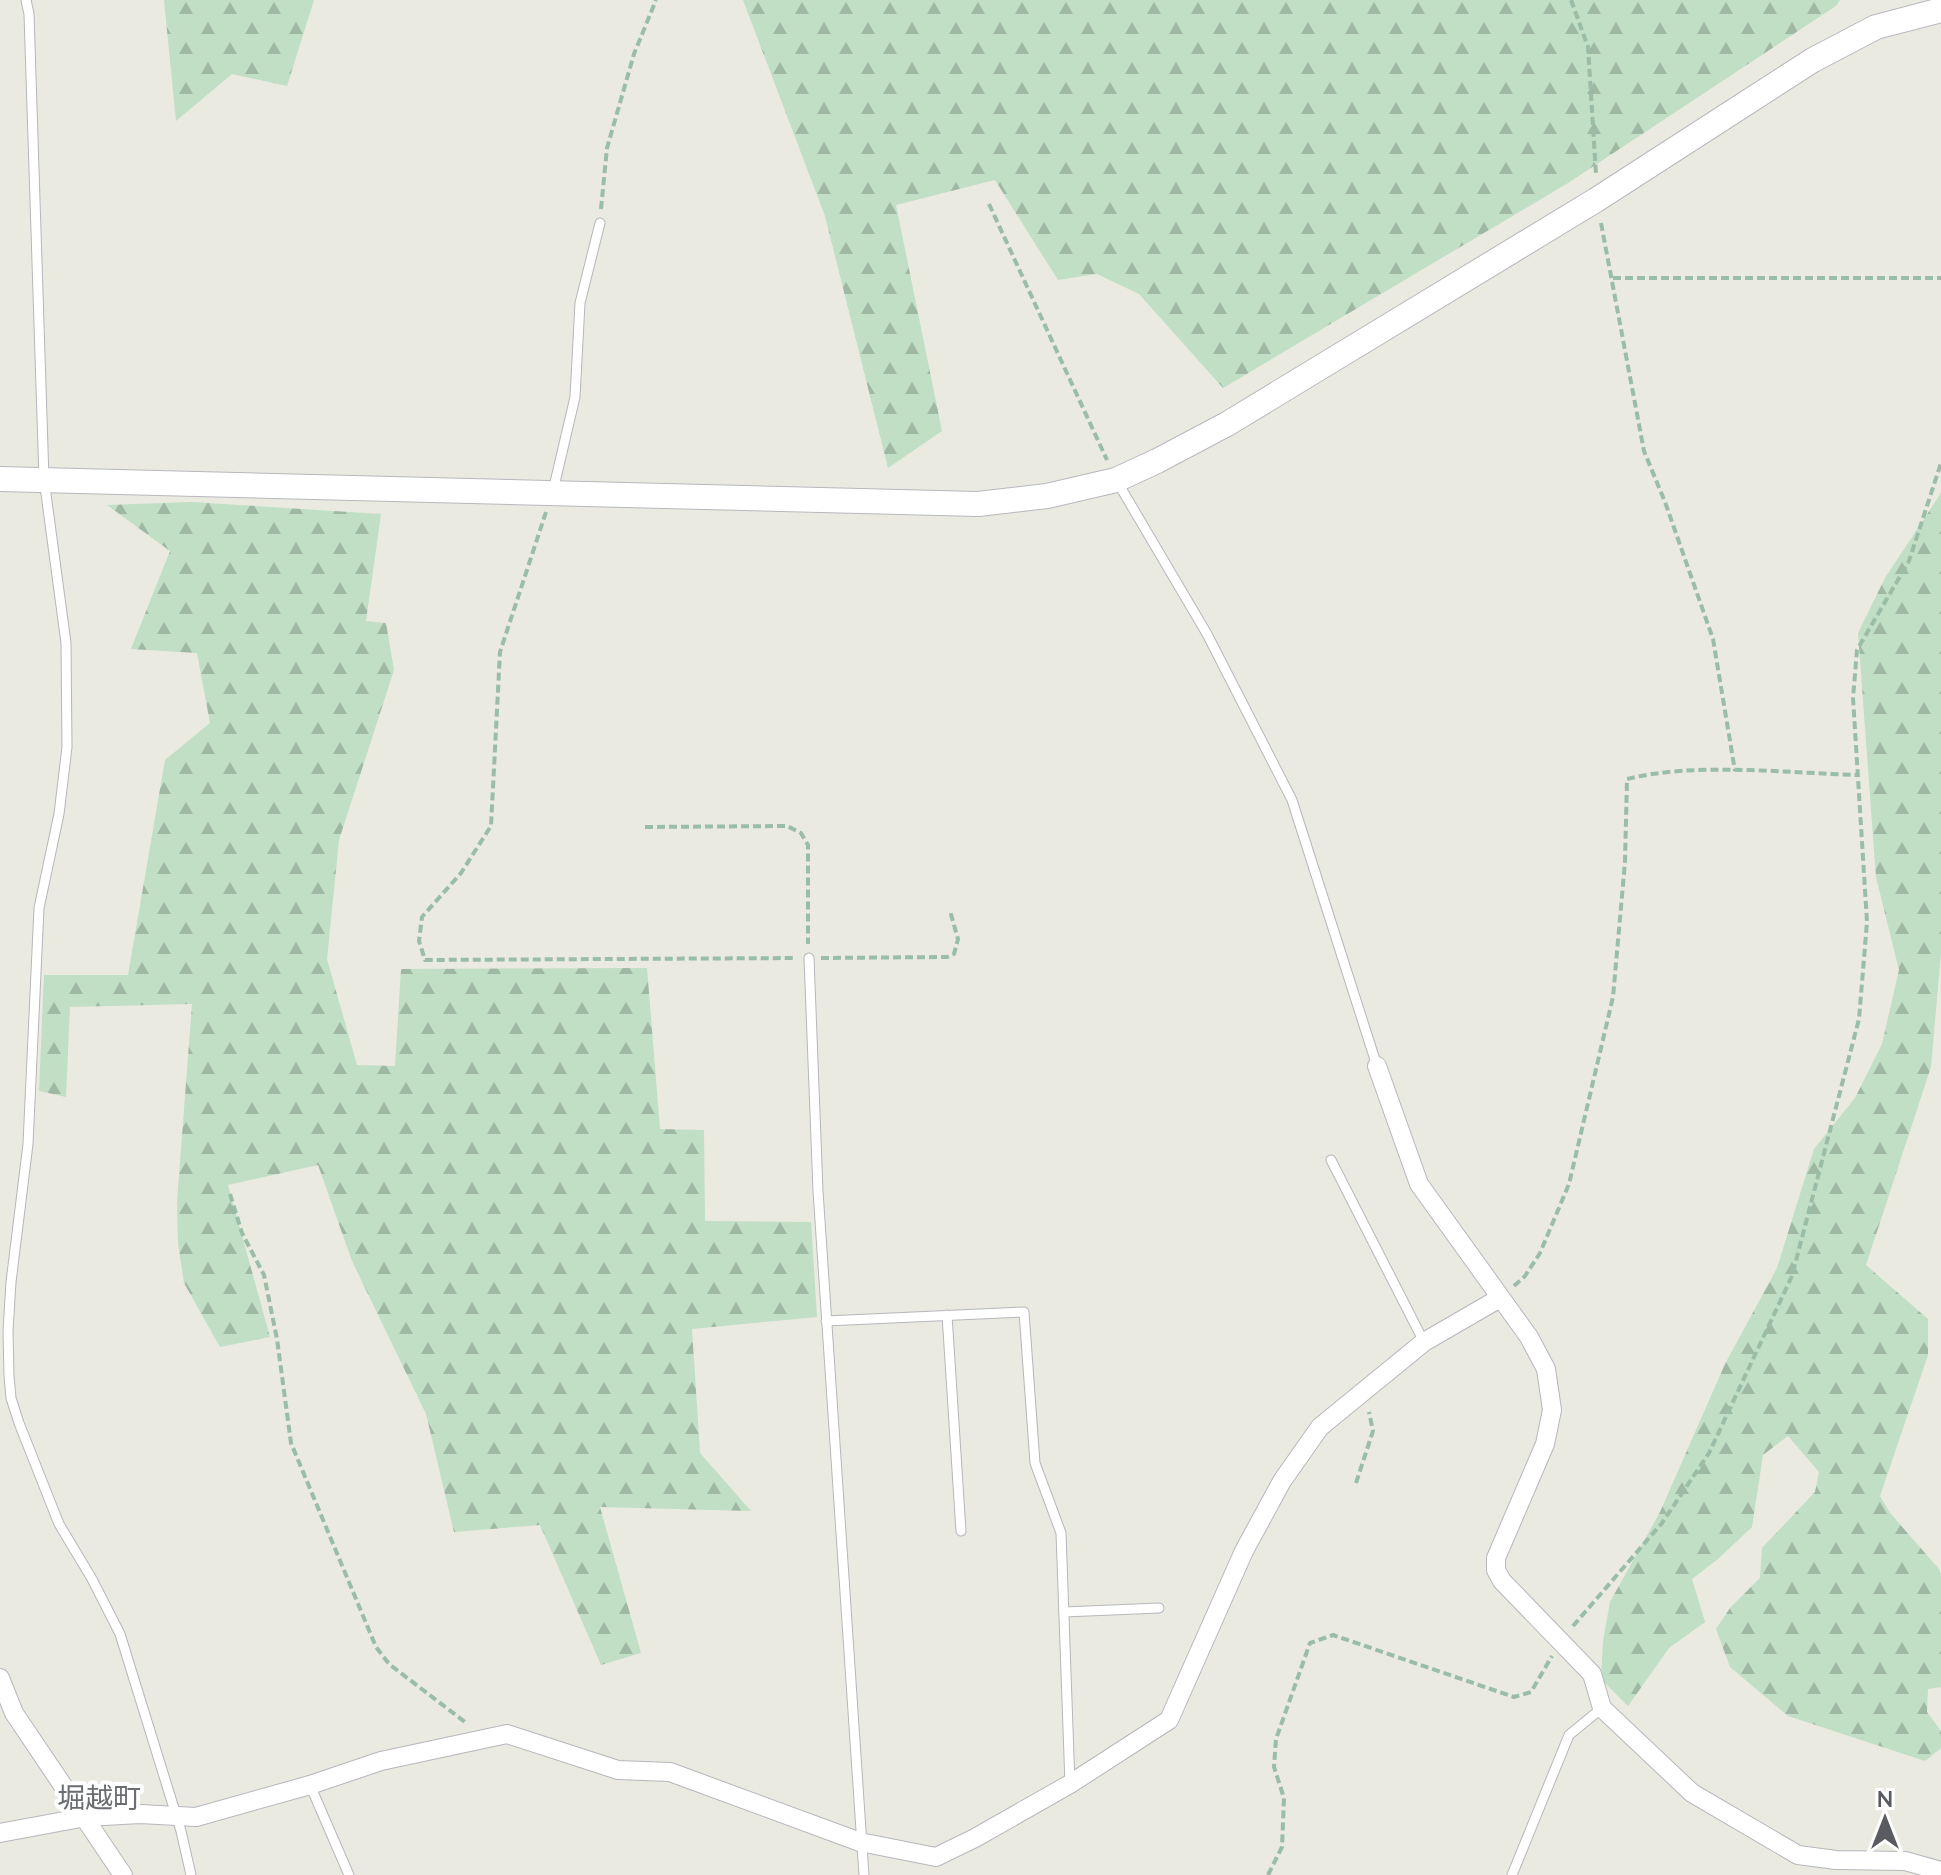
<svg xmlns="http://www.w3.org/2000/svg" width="1941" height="1875" font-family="'Nunito Sans','Noto Sans JP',sans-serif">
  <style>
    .forest { fill: url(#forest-firs) }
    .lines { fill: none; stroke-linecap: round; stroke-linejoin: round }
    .lane-casing { stroke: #b6b7bc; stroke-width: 11 }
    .street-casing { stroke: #b6b7bc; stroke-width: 20 }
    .secondary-casing { stroke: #b7b8be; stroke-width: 26 }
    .path { stroke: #99bda7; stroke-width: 4; stroke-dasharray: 8 4; stroke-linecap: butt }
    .lane { stroke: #fff; stroke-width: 9 }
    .street { stroke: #fff; stroke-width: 18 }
    .secondary { stroke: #fff; stroke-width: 24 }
    .labels { text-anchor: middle; stroke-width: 8; stroke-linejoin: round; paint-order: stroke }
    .quarter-label { font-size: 28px; fill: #6a6d72; stroke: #fff }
  </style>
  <defs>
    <pattern id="forest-firs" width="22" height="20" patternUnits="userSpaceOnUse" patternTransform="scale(2)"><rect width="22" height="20" fill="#c0dfc4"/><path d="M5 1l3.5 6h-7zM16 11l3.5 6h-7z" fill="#9fb8a3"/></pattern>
  </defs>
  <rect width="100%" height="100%" fill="#eaeae1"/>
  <g class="forest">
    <polygon points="164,0 314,0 287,86 232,74 176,121"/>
    <polygon points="743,0 1840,0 1836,6 1568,183 1223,388 1139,294 1097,274 1058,280 995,180 896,205 942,431 888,468 825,216"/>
    <polygon points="1941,493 1941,953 1931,1067 1866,1265 1928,1319 1928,1355 1880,1496 1890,1513 1939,1569 1941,1577 1941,1687 1928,1689 1927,1712 1941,1731 1941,1748 1925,1761 1788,1716 1730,1667 1716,1629 1730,1608 1760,1578 1762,1548 1815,1492 1819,1472 1788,1436 1763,1455 1752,1527 1718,1559 1692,1579 1705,1622 1669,1648 1628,1706 1601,1679 1603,1641 1610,1602 1660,1512 1725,1364 1777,1268 1814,1149 1855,1098 1882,1044 1899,970 1876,877 1858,633 1885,578"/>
    <polygon points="191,502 381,514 366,621 386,623 394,670 339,840 327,959 357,1065 395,1066 401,969 647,968 660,1129 704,1130 705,1221 811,1222 817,1317 692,1329 700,1453 751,1511 600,1507 641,1653 601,1665 540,1525 454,1532 426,1414 352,1261 318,1165 228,1185 270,1337 220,1347 184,1283 178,1243 177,1202 192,1004 70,1007 66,1097 39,1091 44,975 128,975 165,760 210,723 197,653 131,649 170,551 107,505"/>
  </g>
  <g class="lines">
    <defs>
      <g id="lane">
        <polyline points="26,0 29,14 44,479 66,643 67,747 59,814 39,908 28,1144 11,1282 8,1331 9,1376 11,1398 19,1423 59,1524 92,1579 120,1634 181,1831 191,1875"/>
        <polyline points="1118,483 1207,634 1292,800 1377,1066"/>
        <polyline points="553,491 575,397 580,303 600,223"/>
        <polyline points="809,958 818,1191 864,1875"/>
        <polyline points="1331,1160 1424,1342"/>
        <polyline points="947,1315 961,1531"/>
        <polyline points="826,1321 1024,1312 1035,1463 1061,1533 1070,1784"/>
        <polyline points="1064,1612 1159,1608"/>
        <polyline points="310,1785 349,1875"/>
        <polyline points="1512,1875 1569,1735 1602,1708"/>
      </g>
      <g id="street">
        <polyline points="1377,1066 1419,1184 1529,1337 1546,1369 1552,1410 1545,1444 1496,1558 1496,1570 1502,1581 1592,1674 1602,1708 1692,1793 1798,1855 1836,1860 1905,1861 1941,1871"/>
        <polyline points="0,1678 14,1713 123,1875"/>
        <polyline points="0,1833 86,1817 140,1814 196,1817 310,1785 381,1761 507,1734 618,1770 670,1772 860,1842 936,1857 975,1838 1070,1784 1169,1720 1244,1551 1282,1481 1320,1427 1424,1342 1500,1298"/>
      </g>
      <polyline id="secondary" points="0,479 978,504 1047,496 1116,480 1157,461 1227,424 1596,200 1813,60 1876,27 1941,10"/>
    </defs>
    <use href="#lane" class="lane-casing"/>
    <use href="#street" class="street-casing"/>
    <use href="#secondary" class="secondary-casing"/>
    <g class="path">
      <polyline points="1571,0 1588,47 1596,174"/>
      <polyline points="989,204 1107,460"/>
      <polyline points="601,209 607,148 634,54 656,0"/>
      <polyline points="1601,223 1644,451 1665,502 1713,639 1735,771"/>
      <polyline points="1613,278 1941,278"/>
      <polyline points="546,512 500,652 491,826 461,873 422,917 419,941 425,960 796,958"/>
      <polyline points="645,827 787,826 801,833 808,845 808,944"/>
      <polyline points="821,958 947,957 954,954 958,939 950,911"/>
      <polyline points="230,1194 242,1233 264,1275 277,1339 291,1443 376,1647 389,1664 465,1722"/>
      <path d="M 1514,1286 L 1525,1276 L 1540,1253 L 1569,1184 L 1613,997 L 1625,862 L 1627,779 C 1694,762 1788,773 1858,775"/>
      <polyline points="1356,1483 1373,1431 1369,1412"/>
      <polyline points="1573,1626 1662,1523 1709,1453 1792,1276 1859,1019 1867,922 1853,698 1857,650 1909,561 1941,463"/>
      <polyline points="1268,1875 1282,1847 1284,1798 1274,1767 1276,1739 1310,1643 1333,1635 1514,1697 1531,1692 1552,1656"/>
    </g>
    <use href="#lane" class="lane"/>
    <use href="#street" class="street"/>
    <use href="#secondary" class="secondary"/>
  </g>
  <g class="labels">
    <g class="quarter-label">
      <text x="99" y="1808">堀越町</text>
    </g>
  </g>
  <g transform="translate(1885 1819)" stroke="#ffffff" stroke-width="6" paint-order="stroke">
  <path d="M0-6L14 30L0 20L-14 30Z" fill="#595b60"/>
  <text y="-12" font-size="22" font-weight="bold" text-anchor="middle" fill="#595b60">N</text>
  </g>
</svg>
